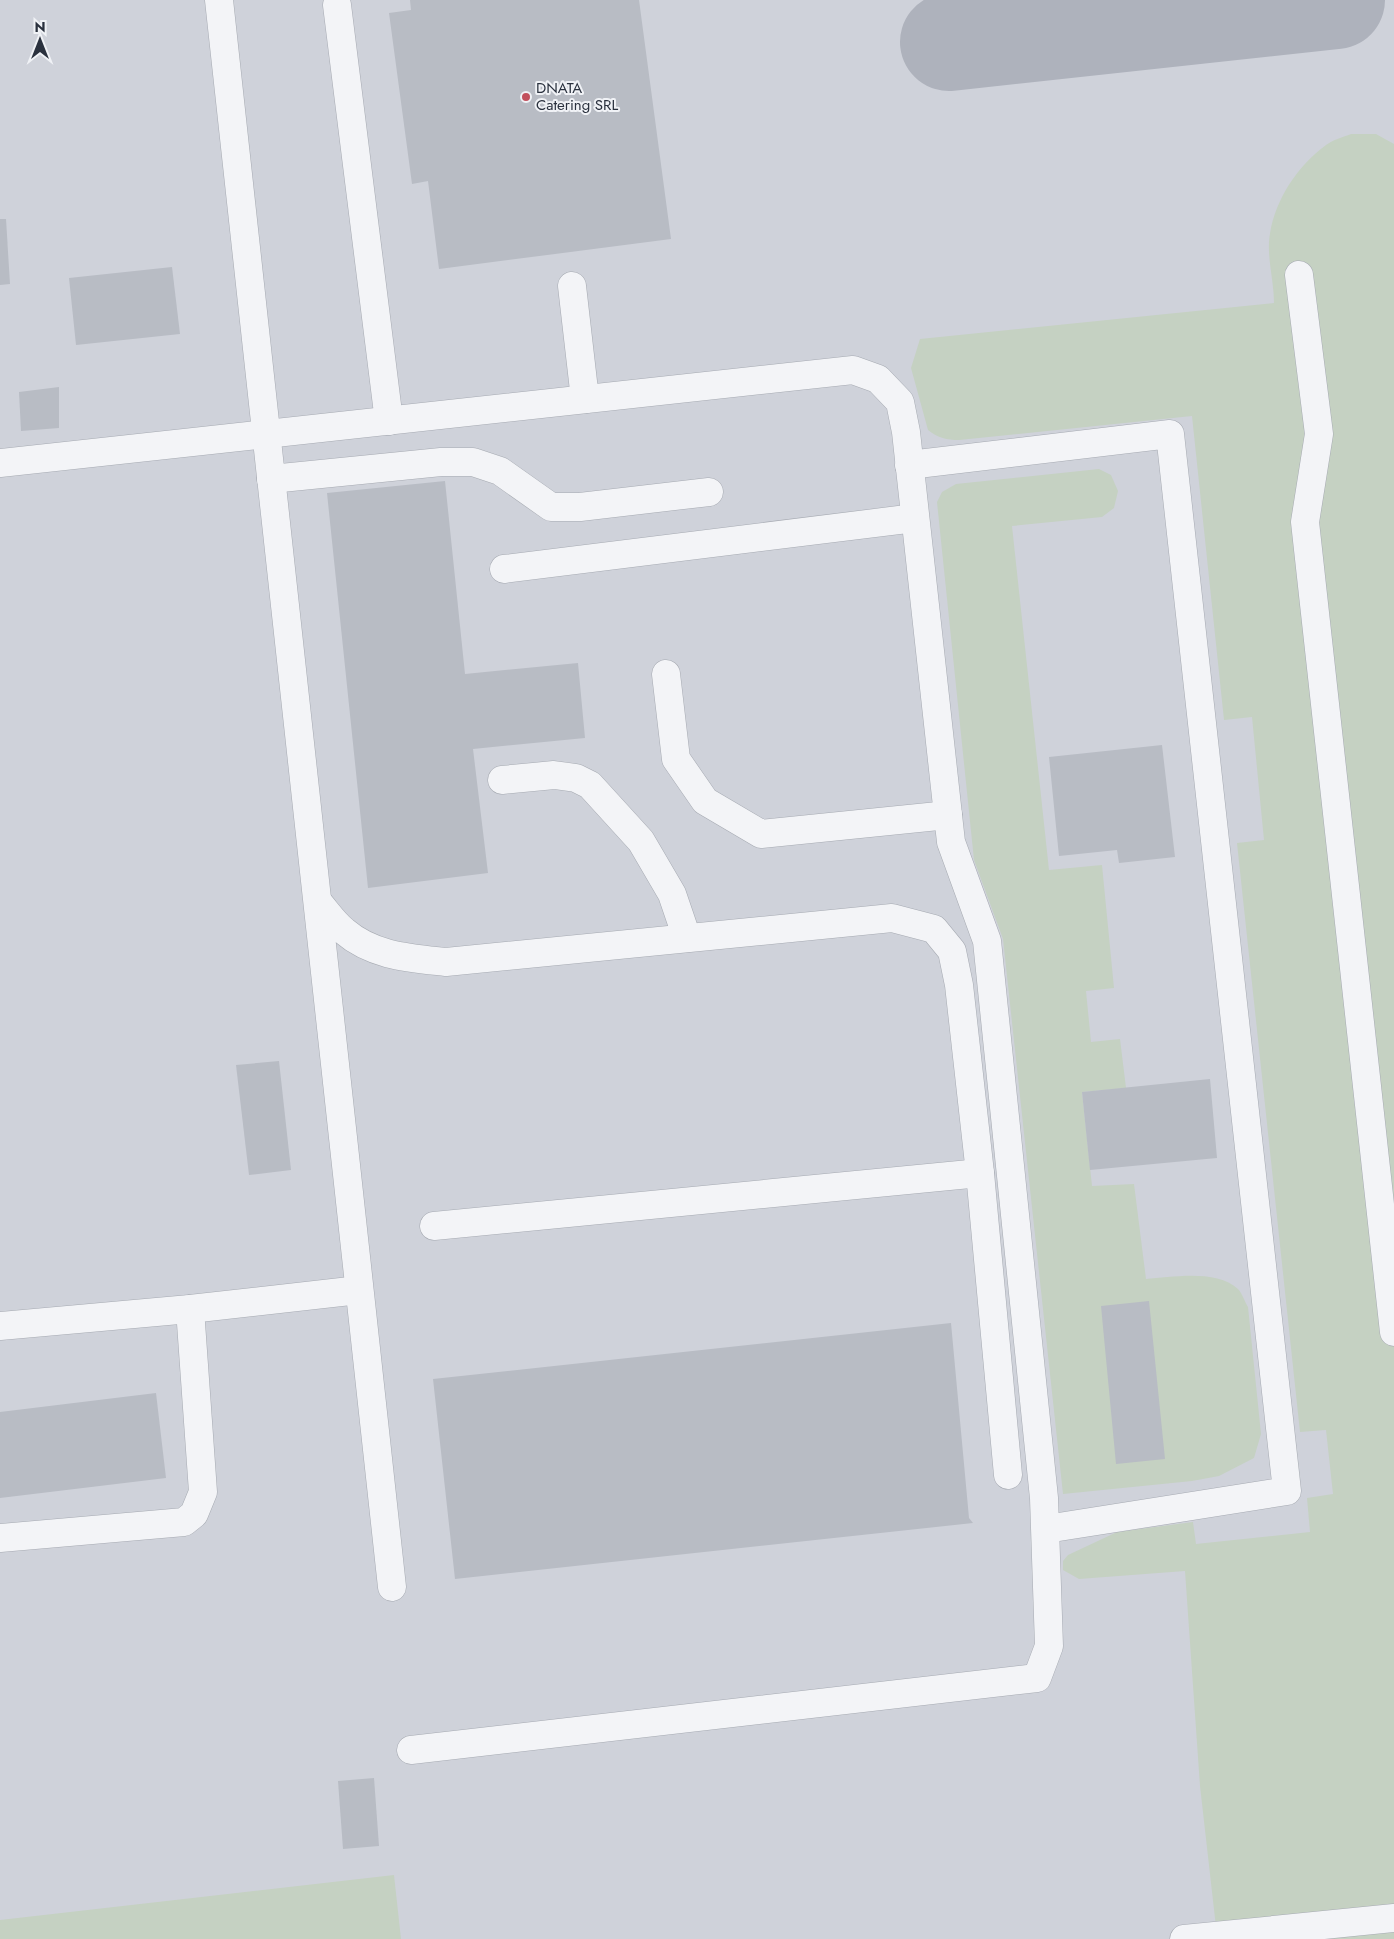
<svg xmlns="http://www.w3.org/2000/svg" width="1394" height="1939" font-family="Jost,sans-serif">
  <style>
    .built { fill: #cfd2da }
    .green { fill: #c5d1c2 }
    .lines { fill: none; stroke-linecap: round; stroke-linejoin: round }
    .taxiway { stroke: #aeb2bc; stroke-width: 98 }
    .building { fill: #b8bcc4 }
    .minor-casing { stroke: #a6aab2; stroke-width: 29 }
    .minor { stroke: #f3f4f7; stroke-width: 28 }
    .poi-dot { fill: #c2505d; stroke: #f0f2f6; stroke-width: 2 }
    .labels { text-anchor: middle; stroke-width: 4; stroke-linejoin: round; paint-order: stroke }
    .poi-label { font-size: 15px; fill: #2a313e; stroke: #f0f2f6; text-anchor: start }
  </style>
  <rect width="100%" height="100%" fill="#e0e3e8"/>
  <rect class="built" x="0" y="0" width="1394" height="1939"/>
  <g class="green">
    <path d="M 1351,134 L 1376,134 L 1394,144 L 1394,1939 L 1252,1939 L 1216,1927 L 1200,1786 L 1185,1571 L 1079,1579 L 1063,1570 L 1063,1561 L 1068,1555 L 1117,1532 L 1193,1522 L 1196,1544 L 1310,1532 L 1307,1498 L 1333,1494 L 1326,1430 L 1300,1432 L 1237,843 L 1264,840 L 1252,717 L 1224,720 L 1192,416 L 959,440 C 947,440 938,438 928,430 L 911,368 L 920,339 L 1274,303 C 1274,283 1268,262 1269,242 C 1272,204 1296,167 1326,145 C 1333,140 1343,137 1351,134 Z"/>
    <path d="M 1099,469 L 1111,475 L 1118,491 L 1114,508 L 1102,517 L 1012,526 L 1049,870 L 1102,865 L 1114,988 L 1086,991 L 1091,1042 L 1120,1039 L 1126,1088 L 1082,1092 L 1092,1186 L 1134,1184 L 1146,1279 C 1172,1277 1217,1269 1238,1289 C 1242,1293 1245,1302 1248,1307 L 1261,1434 L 1254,1458 L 1219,1476 L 1192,1481 L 1063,1494 L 1003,939 L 974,860 L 937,502 L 942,492 L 956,484 Z"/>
    <polygon points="394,1875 401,1939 0,1939 0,1920"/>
  </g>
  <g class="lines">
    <polyline class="taxiway" points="949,42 1336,0"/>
  </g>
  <g class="building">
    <polygon points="410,0 639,0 671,239 439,269 428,181 412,184 389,13 411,10"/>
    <polygon points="0,219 6,219 10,284 0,285"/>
    <polygon points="172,267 180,334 76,345 69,278"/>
    <polygon points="59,387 59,428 21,431 19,392"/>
    <polygon points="445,481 465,674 578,663 585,738 473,749 488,873 368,888 327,493"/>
    <polygon points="1162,745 1175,857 1119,863 1117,850 1059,856 1049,757"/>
    <polygon points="279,1061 291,1170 249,1175 236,1065"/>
    <polygon points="1210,1079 1217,1158 1090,1170 1082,1092"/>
    <polygon points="1149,1301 1165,1459 1116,1464 1101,1306"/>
    <polygon points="951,1323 969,1518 973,1523 455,1579 433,1379"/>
    <polygon points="156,1393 166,1478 0,1498 0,1412"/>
    <polygon points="374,1778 379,1846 343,1849 338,1781"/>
  </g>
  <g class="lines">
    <defs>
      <g id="minor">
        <polyline points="219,0 392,1587"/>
        <polyline points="337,5 389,421"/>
        <polyline points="1299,275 1319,434 1305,522 1394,1332"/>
        <polyline points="572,286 585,399"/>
        <polyline points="0,463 853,370 878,379 900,402 906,432 948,815 761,834 705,801 676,759 666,674"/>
        <polyline points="909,465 1170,434 1287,1491 1046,1529"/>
        <polyline points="271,479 441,462 473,462 500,471 551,507 580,507 709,492"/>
        <polyline points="504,569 915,518"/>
        <polyline points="502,780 554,775 576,778 590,785 641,841 672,894 687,938"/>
        <path d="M 318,902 C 326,911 334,923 344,931 C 373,956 409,958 446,962 L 892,918 L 934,929 L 952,951 L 959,985 L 980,1173 L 1008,1475"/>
        <polyline points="434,1226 980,1173"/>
        <polyline points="0,1326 190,1309 359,1290"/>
        <polyline points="0,1538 184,1522 194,1514 203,1492 190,1309"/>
        <polyline points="411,1750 1037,1678 1049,1646 1044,1498 987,941 951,842 948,815"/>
        <polyline points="1184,1939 1394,1918"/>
      </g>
    </defs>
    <use href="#minor" class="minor-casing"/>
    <use href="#minor" class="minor"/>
  </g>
  <circle class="poi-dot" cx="526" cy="97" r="5"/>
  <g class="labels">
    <g class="poi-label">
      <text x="536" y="93">DNATA<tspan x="536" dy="17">Catering SRL</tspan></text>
    </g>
  </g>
  <g transform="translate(40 40)" stroke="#f0f2f6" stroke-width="4" paint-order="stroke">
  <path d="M0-4L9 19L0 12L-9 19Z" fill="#2a313e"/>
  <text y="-8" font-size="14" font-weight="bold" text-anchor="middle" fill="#2a313e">N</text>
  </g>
</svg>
